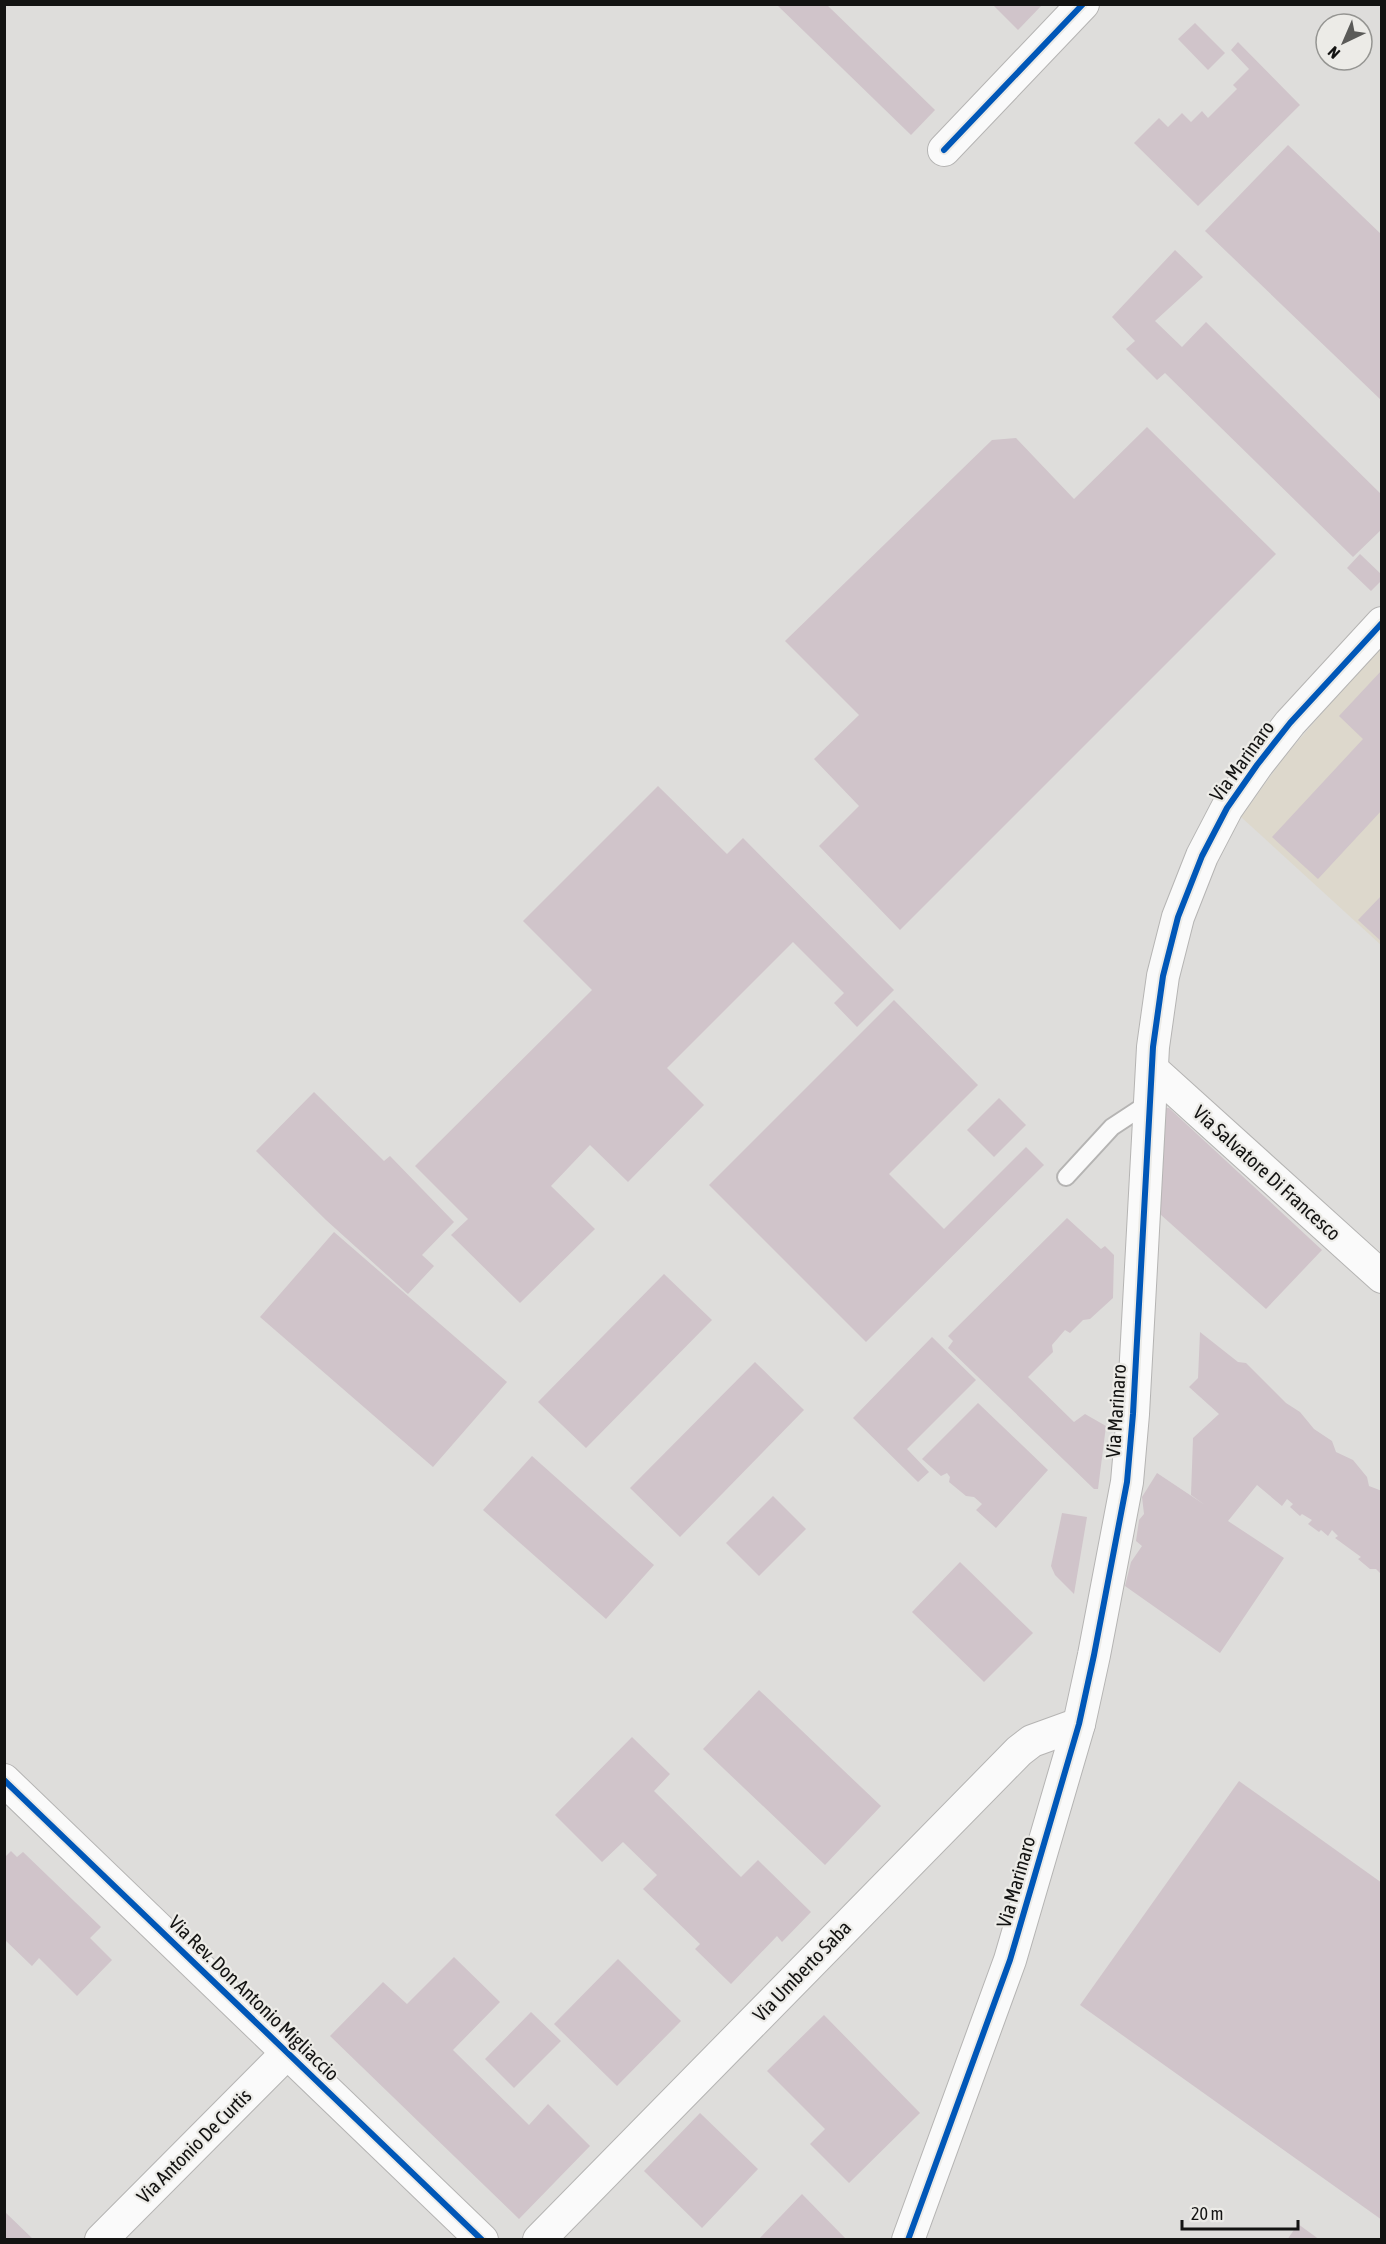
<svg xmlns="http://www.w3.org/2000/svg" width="1386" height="2244" font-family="'Asap Condensed',sans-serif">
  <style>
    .industrial { fill: #ddd8cc }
    .building { fill: #d0c4ca }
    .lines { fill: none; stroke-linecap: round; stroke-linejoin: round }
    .lane-casing { stroke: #b5b4b3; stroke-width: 20 }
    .street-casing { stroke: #b5b4b3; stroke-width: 34 }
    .lane { stroke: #fafafa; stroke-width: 16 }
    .street { stroke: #fafafa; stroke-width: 32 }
    .cycleway-casing { stroke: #ecebe7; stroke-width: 10 }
    .cycleway { stroke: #0057b8; stroke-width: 6 }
    .labels { text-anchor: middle; stroke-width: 4.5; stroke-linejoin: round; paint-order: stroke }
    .street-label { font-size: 20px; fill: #131312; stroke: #ecebe7 }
  </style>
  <rect width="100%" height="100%" fill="#dedddb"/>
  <polygon class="industrial" points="1381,645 1381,945 1241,817 1285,756"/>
  <g class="building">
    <polygon points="776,4 826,4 935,110 911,135"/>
    <polygon points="992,4 1043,4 1018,30"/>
    <polygon points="1195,23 1225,53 1208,70 1178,39"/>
    <polygon points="1238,42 1300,105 1198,206 1134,143 1159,118 1168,127 1182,113 1191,122 1202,111 1208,118 1237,89 1233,85 1249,69 1231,50"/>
    <polygon points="1288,145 1382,235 1382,401 1205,231"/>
    <polygon points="1175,250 1203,277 1155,321 1182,347 1206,322 1382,495 1382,529 1353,557 1165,373 1157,380 1126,349 1135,341 1112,317"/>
    <polygon points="1147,427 1276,554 900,930 819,846 859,806 814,759 859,715 785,641 992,440 1016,438 1074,499"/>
    <polygon points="1360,554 1382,575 1382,580 1371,591 1347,568"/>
    <polygon points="1382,670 1382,810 1318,879 1272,837 1363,739 1339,716"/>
    <polygon points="658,786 727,854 743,838 894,990 857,1027 834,1003 844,993 793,942 667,1068 704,1105 628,1182 590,1145 551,1186 595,1229 520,1303 451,1235 468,1219 415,1166 592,990 523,921"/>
    <polygon points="1382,895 1382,942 1358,920"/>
    <polygon points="894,1000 978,1085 889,1174 944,1229 1026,1147 1044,1165 866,1342 709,1185"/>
    <polygon points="314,1092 384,1161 390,1156 454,1222 422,1255 434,1266 408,1294 326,1220 256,1151"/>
    <polygon points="999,1098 1026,1125 994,1157 967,1130"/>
    <polygon points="1162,1108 1169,1108 1322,1250 1266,1309 1151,1206"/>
    <polygon points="1067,1218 1101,1249 1105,1246 1114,1255 1113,1298 1090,1319 1083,1320 1070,1333 1065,1330 1052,1345 1053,1352 1028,1377 1074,1422 1085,1414 1106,1426 1098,1489 1094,1489 948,1348 953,1341 948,1336"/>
    <polygon points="334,1232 507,1382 433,1467 260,1317"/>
    <polygon points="664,1274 712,1320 586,1448 538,1402"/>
    <polygon points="1200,1332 1238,1362 1246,1363 1286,1403 1300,1412 1314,1429 1332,1441 1336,1452 1353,1460 1367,1477 1369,1486 1382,1491 1382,1575 1376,1569 1370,1569 1358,1559 1361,1557 1335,1538 1338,1536 1332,1530 1328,1536 1321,1530 1319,1532 1308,1524 1312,1520 1302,1514 1300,1516 1290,1507 1293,1504 1287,1499 1282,1506 1257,1485 1228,1521 1284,1558 1220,1653 1125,1586 1131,1562 1142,1546 1136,1541 1139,1520 1144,1514 1142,1497 1157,1473 1205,1505 1191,1495 1193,1438 1219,1414 1189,1387 1198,1378"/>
    <polygon points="932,1337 976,1380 907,1449 929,1472 918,1482 853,1418"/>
    <polygon points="755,1362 804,1410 680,1537 630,1488"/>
    <polygon points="978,1403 1048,1470 996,1528 976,1510 982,1504 974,1497 966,1496 949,1482 950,1477 947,1473 941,1476 922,1459"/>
    <polygon points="532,1456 654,1565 606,1619 483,1510"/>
    <polygon points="773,1496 806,1529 759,1576 726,1543"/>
    <polygon points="1062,1513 1087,1517 1074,1594 1055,1575 1051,1566"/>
    <polygon points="960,1562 1033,1633 984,1682 912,1612"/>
    <polygon points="759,1690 881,1806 825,1865 703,1749"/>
    <polygon points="632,1737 670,1774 654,1791 741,1877 758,1860 811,1912 782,1942 777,1936 731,1984 695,1949 700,1944 643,1889 657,1875 623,1842 602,1862 555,1815"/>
    <polygon points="1239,1781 1382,1883 1382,2220 1080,2005"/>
    <polygon points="11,1851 17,1857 23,1852 101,1927 90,1938 112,1960 77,1996 39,1958 32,1966 4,1939 4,1858"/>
    <polygon points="454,1957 500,2002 453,2050 529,2125 548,2104 590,2146 519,2219 330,2036 383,1982 407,2004"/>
    <polygon points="618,1959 681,2021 617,2086 554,2024"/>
    <polygon points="531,2012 561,2041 514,2088 485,2059"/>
    <polygon points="824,2015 920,2113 849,2183 810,2144 825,2129 767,2071"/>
    <polygon points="700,2113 758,2169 702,2228 644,2171"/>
    <polygon points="802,2194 847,2240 758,2240"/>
    <polygon points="4,2211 34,2240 4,2240"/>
    <polygon points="1298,2224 1320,2240 1287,2240"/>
  </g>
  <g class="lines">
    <defs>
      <polyline id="lane" points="1066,1177 1112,1127 1150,1102"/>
      <g id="street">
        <polyline points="944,150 1083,4"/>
        <polyline points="1152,1069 1382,1277"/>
        <polyline points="4,1780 482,2240"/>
        <polyline points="101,2240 287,2053"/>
        <polyline points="539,2240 1019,1751 1032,1741 1079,1724"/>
        <polyline points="908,2240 1010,1960 1079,1724 1094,1655 1127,1482 1133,1414 1153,1047 1163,976 1178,917 1202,856 1227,808 1257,765 1290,723 1382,623"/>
      </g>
    </defs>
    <use href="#lane" class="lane-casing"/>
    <use href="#street" class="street-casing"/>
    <use href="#lane" class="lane"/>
    <use href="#street" class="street"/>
    <defs>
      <g id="cycleway">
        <polyline points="944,150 1083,4"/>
        <polyline points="4,1780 482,2240"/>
        <polyline points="908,2240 1010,1960 1079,1724 1094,1655 1127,1482 1133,1414 1153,1047 1163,976 1178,917 1202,856 1227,808 1257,765 1290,723 1382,623"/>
      </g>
    </defs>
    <use href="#cycleway" class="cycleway-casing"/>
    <use href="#cycleway" class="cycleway"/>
  </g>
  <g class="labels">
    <g class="street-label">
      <text transform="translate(1242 761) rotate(-54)" y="7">Via Marinaro</text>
      <text transform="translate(1267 1173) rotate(42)" y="7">Via Salvatore Di Francesco</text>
      <text transform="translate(1116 1411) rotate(-86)" y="7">Via Marinaro</text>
      <text transform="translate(1016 1882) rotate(-74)" y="7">Via Marinaro</text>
      <text transform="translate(802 1971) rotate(-46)" y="7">Via Umberto Saba</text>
      <text transform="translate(254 1998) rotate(44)" y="7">Via Rev. Don Antonio Migliaccio</text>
      <text transform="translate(194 2146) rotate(-45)" y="7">Via Antonio De Curtis</text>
    </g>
  </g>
  <rect width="1386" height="2244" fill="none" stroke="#131312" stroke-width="12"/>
  <g transform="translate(1344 42) rotate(224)"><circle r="28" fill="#ecebe7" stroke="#959592" stroke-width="1.5"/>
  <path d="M0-4.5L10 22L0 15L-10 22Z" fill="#5a5a58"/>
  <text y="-9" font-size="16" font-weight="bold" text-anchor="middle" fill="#131312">N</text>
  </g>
  <path d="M1182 2220v9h116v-9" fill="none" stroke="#131312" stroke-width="3"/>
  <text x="1191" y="2220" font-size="18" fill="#131312" stroke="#ecebe7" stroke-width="4.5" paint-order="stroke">20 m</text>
</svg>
